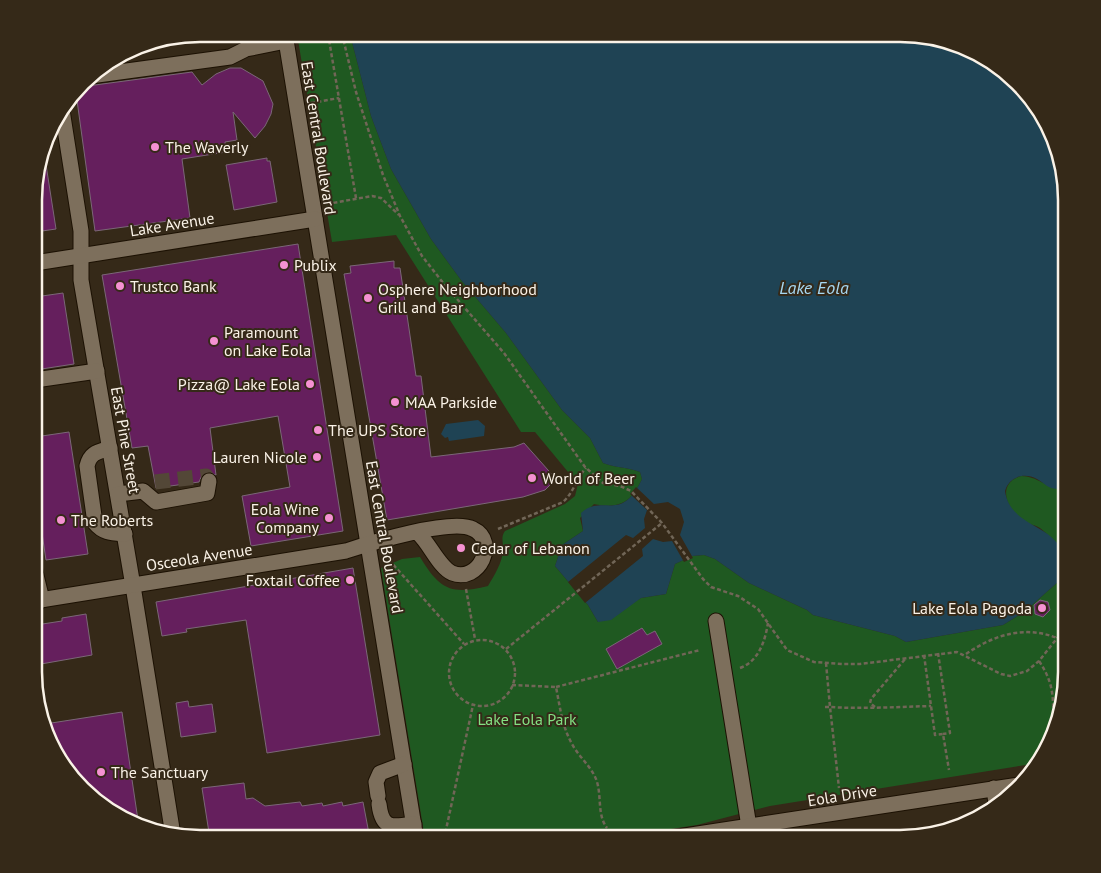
<svg xmlns="http://www.w3.org/2000/svg" width="1101" height="873" font-family="'PT Sans',sans-serif">
  <style>
    .commercial { fill: #372f3f }
    .green { fill: #1f5921 }
    .water { fill: #1f4354 }
    .pier { fill: #352918 }
    .building { fill: #651f5d; stroke: #7b6777 }
    .lines { fill: none; stroke-linecap: round; stroke-linejoin: round }
    .minor-tunnel { stroke: #534737; stroke-width: 15; stroke-dasharray: 15 8; stroke-linecap: butt }
    .minor-casing { stroke: #1c1103; stroke-width: 17 }
    .path { stroke: #716657; stroke-width: 2.5; stroke-dasharray: 4 2.5; stroke-linecap: butt }
    .minor { stroke: #7d6f5c; stroke-width: 15 }
    .poi-dot { fill: #f591d2; stroke: #352918; stroke-width: 2 }
    .labels { text-anchor: middle; stroke-width: 4; stroke-linejoin: round; paint-order: stroke }
    .street-label { font-size: 16px; fill: #faf2e7; stroke: #352918 }
    .poi-label { font-size: 16px; fill: #faf2e7; stroke: #352918; text-anchor: start }
    .park-label { font-size: 16px; fill: #83e082; stroke: #352918 }
    .water-label { font-size: 18px; font-style: italic; fill: #a6d7f1; stroke: #352918 }
    .rim { fill: none; stroke: #faf2e7; stroke-width: 2.5 }
  </style>
  <rect width="100%" height="100%" fill="#352918"/>
  <polygon class="commercial" points="200,34 231,34 140,46 146,43"/>
  <g class="green">
    <path d="M 297,34 L 350,34 L 371,116 L 391,169 L 431,239 L 461,280 L 506,333 L 562,410 L 590,438 L 603,463 C 615,468 628,467 640,472 L 642,479 C 631,503 619,509 594,504 L 580,518 L 583,531 L 562,545 L 555,566 L 588,605 L 598,622 L 641,598 L 666,594 L 675,564 L 692,556 L 704,555 L 715,559 L 749,583 L 807,610 L 813,615 L 895,636 L 906,642 L 1003,625 L 1024,612 L 1067,574 L 1067,684 L 1054,737 L 1038,763 L 770,806 L 697,825 L 606,839 L 425,839 L 381,568 L 402,559 L 420,557 C 440,590 451,595 488,586 C 494,576 502,563 503,551 C 504,543 500,538 505,531 L 565,504 L 575,496 L 578,484 L 535,432 L 521,432 L 396,235 L 332,242 Z"/>
    <path d="M 1021,476 C 1039,476 1048,491 1067,488 L 1067,561 C 1064,550 1050,536 1040,528 C 1036,525 1030,525 1026,522 C 1007,512 995,484 1021,476 Z"/>
  </g>
  <g class="water">
    <path d="M 350,34 L 911,34 L 964,46 L 1011,75 L 1050,127 L 1067,200 L 1067,488 C 1060,489 1054,490 1047,486 C 1044,484 1041,481 1037,479 C 1024,472 1009,477 1005,491 C 1011,533 1067,520 1067,574 L 1024,612 L 1003,625 L 906,642 L 895,636 L 813,615 L 807,610 L 749,583 L 715,559 L 704,555 L 692,556 L 675,564 L 666,594 L 641,598 L 611,620 L 598,622 L 588,605 L 555,566 L 562,545 L 583,531 L 581,513 C 603,493 621,524 642,479 L 640,472 C 628,467 615,468 603,463 L 590,438 L 562,410 L 506,333 L 461,280 L 431,239 L 391,169 L 371,116 Z"/>
    <polygon points="478,420 485,426 484,436 449,441 448,437 445,438 441,434 446,424"/>
  </g>
  <polygon class="pier" points="636,487 654,504 668,502 680,509 684,522 680,535 693,558 684,562 672,541 663,542 653,539 642,549 643,556 585,603 568,582 626,535 633,538 645,528 644,519 647,510 630,494"/>
  <g class="building">
    <polygon points="230,68 241,68 263,81 273,104 271,114 265,126 255,138 233,112 237,140 225,142 226,152 182,159 190,218 95,231 76,93 80,87 192,72 202,85 216,74"/>
    <polygon points="44,152 56,229 35,232 35,178"/>
    <polygon points="267,158 267,161 270,161 277,202 234,210 226,165"/>
    <polygon points="298,244 343,531 251,546 242,496 290,487 278,416 210,428 216,475 206,472 202,475 199,482 156,488 148,446 132,448 102,275"/>
    <polygon points="394,261 394,268 400,268 416,376 421,376 431,457 514,447 524,443 556,479 545,490 523,497 387,520 344,274 351,273 350,266"/>
    <polygon points="63,293 74,364 35,370 35,297"/>
    <polygon points="69,432 88,554 46,560 35,486 35,437"/>
    <polygon points="353,568 380,735 267,753 246,620 186,629 187,632 162,636 156,602"/>
    <polygon points="1040,600 1048,602 1050,610 1043,617 1035,614 1034,605"/>
    <polygon points="86,614 92,655 41,664 36,625 62,621 62,618"/>
    <polygon points="642,628 647,635 655,631 662,644 617,669 606,649"/>
    <polygon points="188,701 189,707 212,704 216,732 181,737 176,703"/>
    <polygon points="122,712 139,827 90,798 51,747 45,724"/>
    <polygon points="244,783 246,799 253,798 265,806 300,802 302,806 322,803 323,806 342,802 343,806 363,802 370,839 210,839 202,788"/>
  </g>
  <g class="lines">
    <polyline class="minor-tunnel" points="155,482 206,476 209,481"/>
    <defs>
      <g id="minor">
        <polyline points="285,34 416,839"/>
        <polyline points="90,76 230,57 246,49 286,41"/>
        <polyline points="62,110 81,231 81,280 133,586 173,835"/>
        <polyline points="35,263 315,219"/>
        <polyline points="35,380 97,371"/>
        <path d="M 110,448 C 97,452 90,453 87,466 L 95,523 C 103,533 112,533 125,534"/>
        <polyline points="118,494 143,491 156,502 207,493 209,481"/>
        <polyline points="34,567 42,600"/>
        <path d="M 34,601 L 346,551 C 370,543 452,518 473,529 C 499,541 479,584 452,573 C 439,567 430,544 418,533"/>
        <polyline points="716,621 751,839"/>
        <polyline points="994,788 996,804"/>
        <polyline points="378,796 376,782 380,773 404,764"/>
        <path d="M 379,804 C 382,830 392,827 414,824"/>
        <polyline points="665,839 1025,784"/>
      </g>
    </defs>
    <use href="#minor" class="minor-casing"/>
    <g class="path">
      <polyline points="328,34 356,198"/>
      <polyline points="342,34 356,92 383,175 400,216 422,256 444,284 504,353 585,467 603,483 620,486 631,491 662,523 703,579 711,587 738,596 758,609 787,650 814,662 842,664 860,664 957,652 1001,674 1010,676 1027,671 1039,661 1062,632 1067,623"/>
      <polyline points="311,103 339,98"/>
      <polyline points="327,204 372,196 381,198 399,215"/>
      <path d="M 498,529 L 563,502 C 574,492 576,479 586,468"/>
      <polyline points="389,560 464,644"/>
      <polyline points="466,589 475,639"/>
      <polyline points="1062,632 1067,631"/>
      <circle cx="482" cy="673" r="33"/>
      <polyline points="506,649 662,523"/>
      <polyline points="938,653 950,733 943,734"/>
      <path d="M 966,654 C 994,635 1024,625 1057,638"/>
      <polyline points="924,655 935,735 943,734 949,770"/>
      <path d="M 1039,661 C 1058,689 1051,704 1055,736"/>
      <path d="M 826,663 L 830,707 C 863,709 897,707 931,706"/>
      <path d="M 740,668 C 759,661 765,641 768,623"/>
      <path d="M 512,685 L 556,687 C 560,707 562,726 572,744 C 580,759 595,769 598,786 C 601,800 598,816 607,828"/>
      <polyline points="556,687 700,650"/>
      <polyline points="825,707 830,707 839,788"/>
      <polyline points="875,707 870,703 871,699 906,658"/>
      <polyline points="444,839 473,705"/>
    </g>
    <use href="#minor" class="minor"/>
  </g>
  <g class="poi-dot">
    <circle cx="155" cy="147" r="5"/>
    <circle cx="284" cy="265" r="5"/>
    <circle cx="120" cy="286" r="5"/>
    <circle cx="368" cy="298" r="5"/>
    <circle cx="214" cy="341" r="5"/>
    <circle cx="310" cy="384" r="5"/>
    <circle cx="395" cy="402" r="5"/>
    <circle cx="318" cy="430" r="5"/>
    <circle cx="317" cy="457" r="5"/>
    <circle cx="532" cy="478" r="5"/>
    <circle cx="329" cy="518" r="5"/>
    <circle cx="61" cy="520" r="5"/>
    <circle cx="461" cy="548" r="5"/>
    <circle cx="350" cy="580" r="5"/>
    <circle cx="1042" cy="608" r="5"/>
    <circle cx="101" cy="772" r="5"/>
  </g>
  <g class="labels">
    <g class="street-label">
      <text transform="translate(319 138) rotate(81)" y="6">East Central Boulevard</text>
      <text transform="translate(172 224) rotate(-9)" y="6">Lake Avenue</text>
      <text transform="translate(126 440) rotate(80)" y="6">East Pine Street</text>
      <text transform="translate(385 537) rotate(80)" y="6">East Central Boulevard</text>
      <text transform="translate(199 557) rotate(-9)" y="6">Osceola Avenue</text>
      <text transform="translate(842 795) rotate(-9)" y="6">Eola Drive</text>
    </g>
    <g class="poi-label">
      <text x="165" y="153">The Waverly</text>
      <text x="294" y="271">Publix</text>
      <text x="130" y="292">Trustco Bank</text>
      <text x="378" y="295">Osphere Neighborhood<tspan x="378" dy="18">Grill and Bar</tspan></text>
      <text x="224" y="338">Paramount<tspan x="224" dy="18">on Lake Eola</tspan></text>
      <text x="300" y="390" text-anchor="end">Pizza@ Lake Eola</text>
      <text x="405" y="408">MAA Parkside</text>
      <text x="328" y="436">The UPS Store</text>
      <text x="307" y="463" text-anchor="end">Lauren Nicole</text>
      <text x="542" y="484">World of Beer</text>
      <text x="319" y="515" text-anchor="end">Eola Wine<tspan x="319" dy="18">Company</tspan></text>
      <text x="71" y="526">The Roberts</text>
      <text x="471" y="554">Cedar of Lebanon</text>
      <text x="340" y="586" text-anchor="end">Foxtail Coffee</text>
      <text x="1032" y="614" text-anchor="end">Lake Eola Pagoda</text>
      <text x="111" y="778">The Sanctuary</text>
    </g>
    <g class="park-label">
      <text x="527" y="725">Lake Eola Park</text>
    </g>
    <g class="water-label">
      <text x="814" y="294">Lake Eola</text>
    </g>
  </g>
  <path d="M0 0H1101V873H0ZM200 42H900A158 158 0 0 1 1058 200V672A158 158 0 0 1 900 830H200A158 158 0 0 1 42 672V200A158 158 0 0 1 200 42Z" fill="#352918" fill-rule="evenodd"/>
  <path class="rim" d="M200 42H900A158 158 0 0 1 1058 200V672A158 158 0 0 1 900 830H200A158 158 0 0 1 42 672V200A158 158 0 0 1 200 42Z"/>
</svg>
